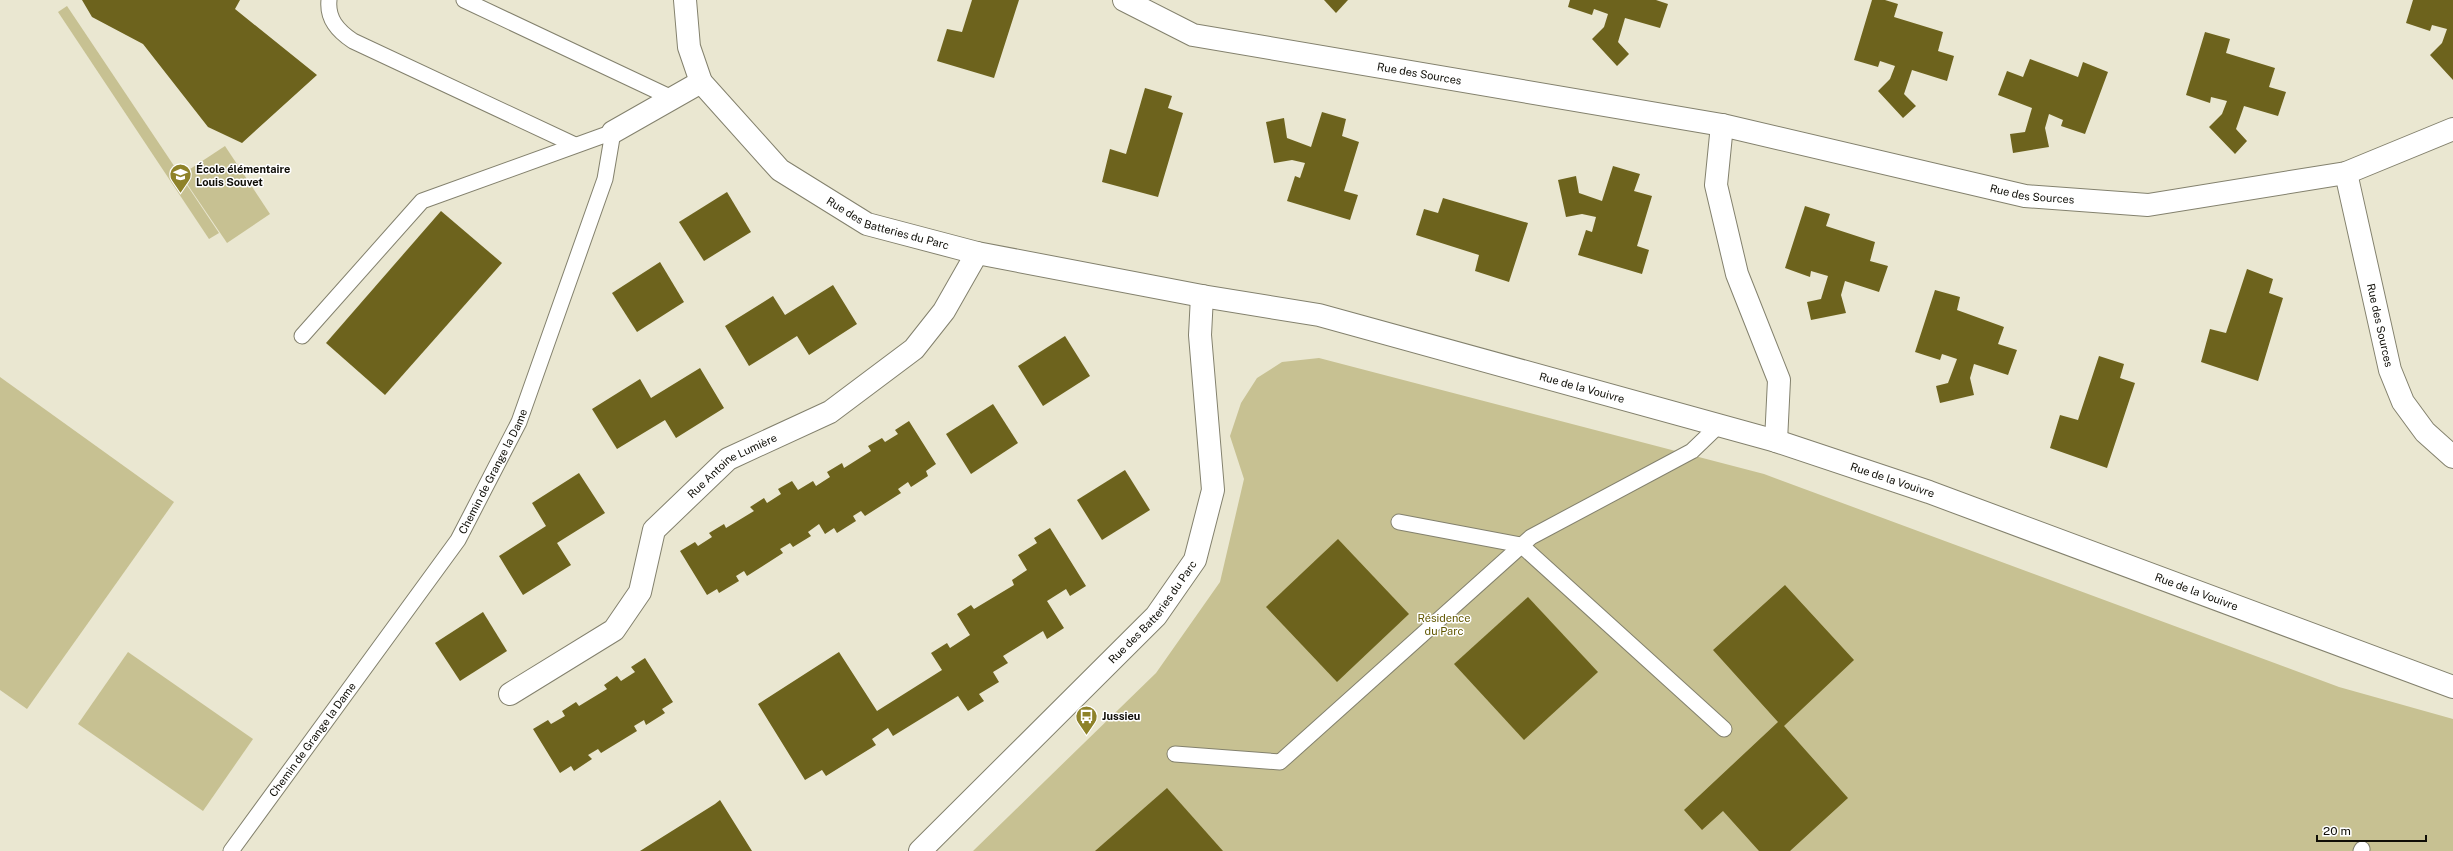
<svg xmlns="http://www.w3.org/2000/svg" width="2453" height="851" font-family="'Public Sans',sans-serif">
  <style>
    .green { fill: #c7c192 }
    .building { fill: #6d631d }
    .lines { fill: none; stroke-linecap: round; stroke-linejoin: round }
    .service-casing { stroke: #83816d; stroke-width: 17 }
    .minor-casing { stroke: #83816d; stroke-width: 24 }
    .service { stroke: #fff; stroke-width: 15 }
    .minor { stroke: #fff; stroke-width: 22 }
    .labels { text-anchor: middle; stroke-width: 3; stroke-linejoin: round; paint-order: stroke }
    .street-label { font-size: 11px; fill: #0f0e07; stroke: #fff }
    .poi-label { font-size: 11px; font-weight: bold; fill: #0f0e07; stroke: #fff; text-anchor: start }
    .park-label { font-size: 11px; fill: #615700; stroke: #fff }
  </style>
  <rect width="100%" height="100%" fill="#eae7d1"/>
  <g class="green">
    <polygon points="67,6 219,233 209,239 58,12"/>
    <polygon points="225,146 270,214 227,243 181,175"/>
    <polygon points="1319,358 1764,474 2339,687 2453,719 2453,851 973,851 1156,673 1220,582 1244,479 1230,436 1241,403 1257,378 1282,362"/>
    <polygon points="0,377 174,502 27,709 0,690"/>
    <polygon points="128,652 253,739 203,811 78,724"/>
  </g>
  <g class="building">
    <polygon points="82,0 240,0 235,9 317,75 242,143 208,127 143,44 92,17"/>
    <polygon points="972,0 1019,0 994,78 937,61 947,29 962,32"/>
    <polygon points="1324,0 1348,0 1336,13"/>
    <polygon points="1570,0 1656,0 1668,4 1660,28 1625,18 1618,42 1629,54 1617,66 1592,39 1604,27 1608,14 1594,9 1592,15 1568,7"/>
    <polygon points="1872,0 1885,0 1898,4 1894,17 1943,32 1938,51 1954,56 1947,81 1912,70 1904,94 1916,106 1903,118 1878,91 1890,79 1895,66 1880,61 1878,67 1854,60"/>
    <polygon points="2413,0 2453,0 2453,80 2430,55 2442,43 2447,29 2432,25 2430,31 2406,23"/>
    <polygon points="2205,32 2230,39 2226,53 2275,68 2269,87 2286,92 2278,116 2244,106 2236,129 2247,141 2235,154 2209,127 2222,114 2227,101 2211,97 2210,103 2186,95"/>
    <polygon points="2030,59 2078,77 2083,62 2108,72 2085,134 2061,126 2063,120 2049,114 2045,128 2049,147 2013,153 2010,134 2025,132 2032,108 1998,95 2007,71 2023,77"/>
    <polygon points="1145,88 1172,96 1168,108 1183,113 1158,197 1102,182 1110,149 1126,154"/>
    <polygon points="1322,112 1346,119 1342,136 1359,142 1344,191 1358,195 1350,220 1287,201 1295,176 1300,178 1305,163 1292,160 1274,163 1266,122 1284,118 1287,138 1311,147"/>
    <polygon points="1613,166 1640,174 1634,191 1652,196 1637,246 1649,250 1642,274 1578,255 1586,230 1592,232 1596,217 1582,214 1566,217 1558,180 1576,176 1579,193 1602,201"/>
    <polygon points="727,192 751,232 704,261 679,222"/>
    <polygon points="1443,198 1528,223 1509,282 1475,271 1479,255 1416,235 1424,209 1438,213"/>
    <polygon points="1805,206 1830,214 1826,226 1875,242 1870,261 1888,266 1879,292 1845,281 1841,295 1846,313 1811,320 1807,302 1821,299 1828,276 1811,271 1810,277 1785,268"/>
    <polygon points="441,211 502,263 385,395 326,343"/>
    <polygon points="660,262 684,302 637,332 612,293"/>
    <polygon points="2247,269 2273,279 2269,293 2283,298 2258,381 2201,362 2210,329 2226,333"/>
    <polygon points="833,285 857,324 809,355 797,336 749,366 725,326 773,296 785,315"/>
    <polygon points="1935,290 1960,297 1957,310 2004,327 1998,344 2017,350 2008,375 1974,364 1970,378 1974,395 1940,403 1936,386 1948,383 1957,359 1942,354 1940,360 1915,352"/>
    <polygon points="1065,336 1090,376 1043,406 1018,366"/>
    <polygon points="2099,356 2124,364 2120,378 2135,383 2107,468 2050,448 2060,415 2078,420"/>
    <polygon points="700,368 724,408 676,438 665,420 617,449 592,409 640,379 651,398"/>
    <polygon points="993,404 1018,443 971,474 946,434"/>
    <polygon points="909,421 936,464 926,471 928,476 911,487 908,482 898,489 901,493 865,516 861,511 853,516 856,521 837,533 834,528 825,534 819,524 808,532 811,536 793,547 790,543 780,549 783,553 747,576 744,571 736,576 739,581 719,593 717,589 707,595 680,551 695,542 698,546 712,537 709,533 724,524 726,528 754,511 750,507 764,498 767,503 781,494 778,489 792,481 798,490 813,481 816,486 830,477 827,472 842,463 844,468 871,451 868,446 882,438 885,442 898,434 895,430"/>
    <polygon points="1125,470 1150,510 1102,540 1077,500"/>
    <polygon points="579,473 605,513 557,543 571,565 523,595 499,556 546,526 532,503"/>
    <polygon points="1050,528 1086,586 1070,596 1066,589 1047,601 1064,628 1047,639 1043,631 1003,656 1008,663 993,672 999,682 979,694 984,701 968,711 958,696 893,736 888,728 872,739 876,745 826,776 822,770 805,780 758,704 839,652 877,711 942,670 931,653 947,643 950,648 970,635 957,614 971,605 974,609 1014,585 1012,580 1027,570 1018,555 1037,543 1034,538"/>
    <polygon points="1338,539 1409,614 1337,682 1266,607"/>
    <polygon points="1785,585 1854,660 1784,726 1848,798 1790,851 1759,851 1723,811 1702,830 1684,810 1778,722 1713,650"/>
    <polygon points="1528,597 1598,672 1524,740 1454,664"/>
    <polygon points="483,612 507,651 460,681 435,643"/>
    <polygon points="645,658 673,702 662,709 665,713 646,725 644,720 634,726 637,731 601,753 598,749 588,755 592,759 574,771 571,766 560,773 533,729 548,720 551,724 565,716 562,711 576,702 579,706 607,689 604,685 617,676 621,681 635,672 631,667"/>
    <polygon points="1167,788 1223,851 1095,851"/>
    <polygon points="720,800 752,851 640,851 715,804"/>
  </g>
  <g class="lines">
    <defs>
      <g id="service">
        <path d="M 329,0 C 327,19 338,31 353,41 L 575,145"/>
        <polyline points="464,0 674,99"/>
        <polyline points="1399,522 1521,545 1724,729"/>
        <polyline points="1175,754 1280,762 1531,537 1692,451 1718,426"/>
        <path id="s1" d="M 231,851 L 458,540 L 519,422 L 605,179 L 613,132 L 422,201 L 302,336"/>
        <polyline points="2361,851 2362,849"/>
      </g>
      <g id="minor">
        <path id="s2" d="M 685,0 L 689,47 L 701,82 L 780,170 L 867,224 L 977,253 L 1202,296 L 1319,315 L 1776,441 L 1929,492 L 2453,687"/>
        <path id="s3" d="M 1124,0 L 1193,35 L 1722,125 L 2025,196 L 2148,205 L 2346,173 L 2453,129"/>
        <polyline points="1722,125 1716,185 1737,274 1779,380 1776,441"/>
        <polyline points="613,132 701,82"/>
        <path id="s4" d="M 2346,173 L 2390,370 L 2403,402 L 2425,432 L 2453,457"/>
        <path id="s5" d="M 510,694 L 614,630 L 640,592 L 654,530 L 728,459 L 830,412 L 914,349 L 944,311 L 977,253"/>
        <path id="s6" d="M 920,851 L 1156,616 L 1195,560 L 1213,490 L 1200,335 L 1202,296"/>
      </g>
    </defs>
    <use href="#service" class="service-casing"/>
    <use href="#minor" class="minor-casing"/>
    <use href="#service" class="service"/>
    <use href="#minor" class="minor"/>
  </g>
  <defs>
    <symbol id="school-pin" viewBox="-11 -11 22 30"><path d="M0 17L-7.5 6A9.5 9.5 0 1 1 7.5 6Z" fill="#8e8229" stroke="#fff"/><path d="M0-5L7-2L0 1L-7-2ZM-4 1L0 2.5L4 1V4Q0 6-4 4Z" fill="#fff"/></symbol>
    <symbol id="bus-pin" viewBox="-11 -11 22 30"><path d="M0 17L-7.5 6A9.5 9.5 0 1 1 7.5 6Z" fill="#8e8229" stroke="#fff"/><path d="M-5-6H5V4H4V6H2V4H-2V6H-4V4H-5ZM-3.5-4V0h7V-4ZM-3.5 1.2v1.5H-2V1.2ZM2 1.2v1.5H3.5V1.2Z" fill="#fff"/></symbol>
  </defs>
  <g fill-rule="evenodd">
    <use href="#school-pin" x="168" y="162" width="25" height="34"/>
    <use href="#bus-pin" x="1074" y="704" width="25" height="34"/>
  </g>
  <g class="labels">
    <g class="street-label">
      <text dy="4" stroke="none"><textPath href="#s3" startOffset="307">Rue des Sources</textPath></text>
      <text dy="4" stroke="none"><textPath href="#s3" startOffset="932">Rue des Sources</textPath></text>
      <text dy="4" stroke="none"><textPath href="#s2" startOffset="324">Rue des Batteries du Parc</textPath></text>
      <text dy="4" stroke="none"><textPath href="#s4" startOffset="156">Rue des Sources</textPath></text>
      <text dy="4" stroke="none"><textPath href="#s2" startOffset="1039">Rue de la Vouivre</textPath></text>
      <text dy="4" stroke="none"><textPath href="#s5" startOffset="334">Rue Antoine Lumière</textPath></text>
      <text dy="4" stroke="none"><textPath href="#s1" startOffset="462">Chemin de Grange la Dame</textPath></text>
      <text dy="4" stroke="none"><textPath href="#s2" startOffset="1363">Rue de la Vouivre</textPath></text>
      <text dy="4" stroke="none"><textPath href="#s2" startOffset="1687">Rue de la Vouivre</textPath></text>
      <text dy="4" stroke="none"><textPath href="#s6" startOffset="334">Rue des Batteries du Parc</textPath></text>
      <text dy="4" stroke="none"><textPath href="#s1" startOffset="138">Chemin de Grange la Dame</textPath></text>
    </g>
    <g class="poi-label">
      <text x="196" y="173">École élémentaire<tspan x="196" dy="13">Louis Souvet</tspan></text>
      <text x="1102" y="720">Jussieu</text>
    </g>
    <g class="park-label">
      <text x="1444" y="622">Résidence<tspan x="1444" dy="13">du Parc</tspan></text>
    </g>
  </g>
  <path d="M2317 835v6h109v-6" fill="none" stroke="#0f0e07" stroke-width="2"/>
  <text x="2323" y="835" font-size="12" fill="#0f0e07" stroke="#ffffff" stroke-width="3" paint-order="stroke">20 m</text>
</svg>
